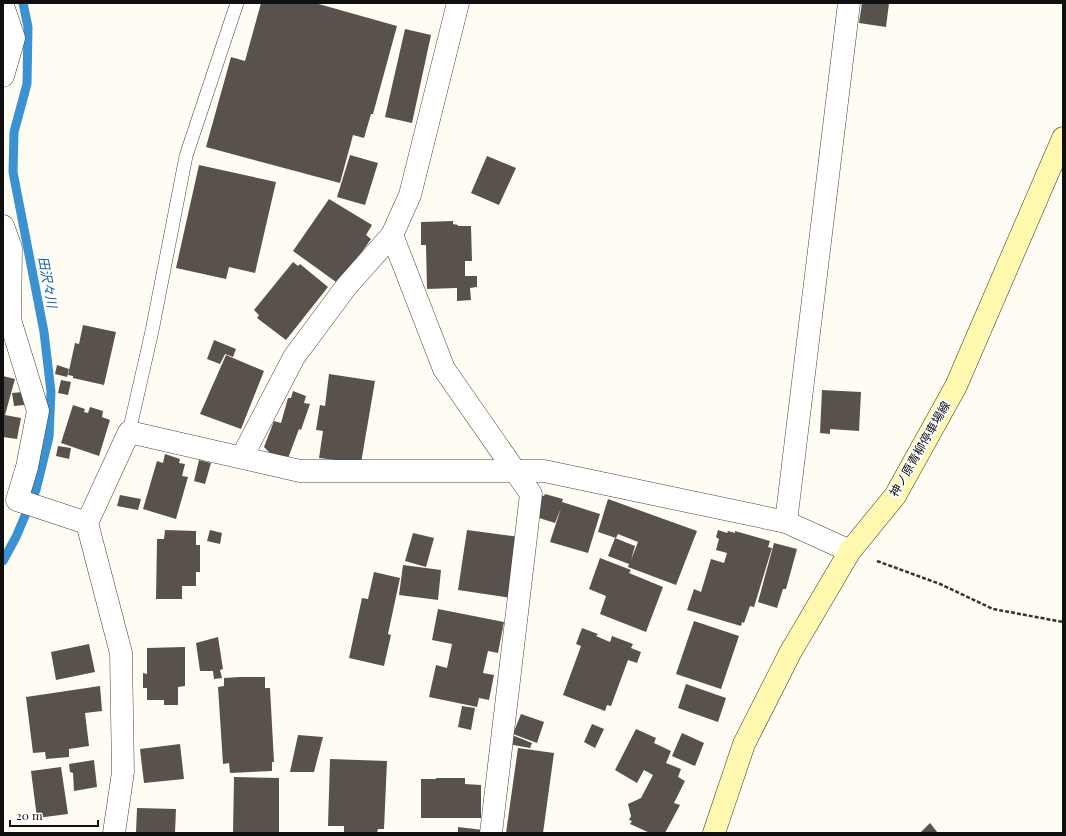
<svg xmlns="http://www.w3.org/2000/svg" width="1066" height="836" font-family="'Playfair Display','Noto Sans JP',serif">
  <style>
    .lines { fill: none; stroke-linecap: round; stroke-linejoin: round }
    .stream { stroke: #3a92d2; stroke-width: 9 }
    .building { fill: #59514c }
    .lane-casing { stroke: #434343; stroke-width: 14 }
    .street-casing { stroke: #434343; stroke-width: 23 }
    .secondary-casing { stroke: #323232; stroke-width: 23 }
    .path { stroke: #323232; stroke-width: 2.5; stroke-dasharray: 4 2; stroke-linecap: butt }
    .lane { stroke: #fff; stroke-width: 13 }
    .street { stroke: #fff; stroke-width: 22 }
    .secondary { stroke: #fff8ae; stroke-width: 22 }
    .labels { text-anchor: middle; stroke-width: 4; stroke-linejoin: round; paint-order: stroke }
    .street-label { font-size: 12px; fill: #101010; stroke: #fff }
    .water-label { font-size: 13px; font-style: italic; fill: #1363a7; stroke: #fff }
  </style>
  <rect width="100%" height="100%" fill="#fffdf3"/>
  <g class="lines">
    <polyline class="stream" points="3,561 16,537 36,490 49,437 51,392 44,332 13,172 14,132 27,84 28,27 23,3"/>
  </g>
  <g class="building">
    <polygon points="261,3 315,3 397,26 373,114 371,114 364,138 353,135 340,183 206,147 231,57 245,61"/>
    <polygon points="862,3 889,3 886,27 859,23"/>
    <polygon points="405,29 431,35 412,123 385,117"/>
    <polygon points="350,155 378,163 365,205 337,197"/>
    <polygon points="487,156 516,168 499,205 471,193"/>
    <polygon points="199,165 276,182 255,273 229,267 226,279 176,268"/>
    <polygon points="329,199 372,225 366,235 371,239 347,273 336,282 293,251"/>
    <polygon points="453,221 453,224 458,225 458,226 471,226 472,261 465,261 465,276 477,276 477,287 470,288 471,300 457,301 457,288 427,289 426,245 421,245 421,222"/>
    <polygon points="293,262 298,266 300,264 328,287 286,340 257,318 259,315 254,310"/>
    <polygon points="83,325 116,332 104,385 73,378 73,376 68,375 75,343 79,344"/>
    <polygon points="214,340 236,349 233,357 225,354 220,364 207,359"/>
    <polygon points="226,355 264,371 241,429 200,414"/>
    <polygon points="57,365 69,369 67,377 55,374"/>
    <polygon points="329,374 375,381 361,463 319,458 323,431 316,430 320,405 325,406"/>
    <polygon points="3,376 15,379 5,415 21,418 17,439 3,437"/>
    <polygon points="61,380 71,382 68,395 58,393"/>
    <polygon points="822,390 861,392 859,431 830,429 830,434 820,433"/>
    <polygon points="293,391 306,396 304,403 310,404 301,430 299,429 287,461 273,456 264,447 274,421 281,423 288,398 291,398"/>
    <polygon points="23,392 24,405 14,406 12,393"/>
    <polygon points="73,405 85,409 84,412 88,413 90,407 103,411 102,417 110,420 99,456 61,443"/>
    <polygon points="58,446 71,448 69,459 56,456"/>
    <polygon points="165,454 180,459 179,463 185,464 182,476 188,477 176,519 143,509 157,461 163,463"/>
    <polygon points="199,460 211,463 205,484 194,481"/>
    <polygon points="545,494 563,499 562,502 600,514 588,553 550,542 561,508 555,523 536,517 540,495 544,496"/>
    <polygon points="120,495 141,499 138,510 117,506"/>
    <polygon points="608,499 697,531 676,585 628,567 629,564 608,556 615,538 635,546 631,560 638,542 618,534 616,538 598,532"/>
    <polygon points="165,530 196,531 196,545 200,545 200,572 196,572 196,586 182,586 182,599 156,599 157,539 164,539"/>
    <polygon points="210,530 222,533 220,544 207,541"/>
    <polygon points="467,530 520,537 511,598 458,590"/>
    <polygon points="718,530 727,533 728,531 735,533 735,531 770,541 768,547 772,548 754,607 750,606 744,623 742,622 741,626 687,610 694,589 701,592 711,559 724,563 727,553 716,550 719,539 716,537"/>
    <polygon points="413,533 434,538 426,567 405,561"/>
    <polygon points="774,543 797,549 786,589 783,589 777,608 758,602"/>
    <polygon points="600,558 631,570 629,573 663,587 646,632 600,614 606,596 589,589"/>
    <polygon points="403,565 441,570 438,600 399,595"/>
    <polygon points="374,572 400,578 388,634 391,635 384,666 349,658 362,598 368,599"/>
    <polygon points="438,609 504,622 498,653 488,651 483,673 494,675 489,700 479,698 477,707 429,697 436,665 447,668 452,644 432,640"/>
    <polygon points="694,621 739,636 721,689 676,674"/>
    <polygon points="582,628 598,634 596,636 610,642 612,636 633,644 631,648 641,652 637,663 628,660 611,706 607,705 605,711 563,695 581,646 576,644"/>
    <polygon points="218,637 223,669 220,670 222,678 214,679 213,671 200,671 196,643"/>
    <polygon points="89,644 95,672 56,680 51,652"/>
    <polygon points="185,647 185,686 178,687 178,705 164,705 164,700 147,700 147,688 143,688 143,673 147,674 147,648"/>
    <polygon points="240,677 265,677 265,688 270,688 274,762 272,762 272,771 230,773 229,763 223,764 218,687 224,686 224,678"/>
    <polygon points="686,684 726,698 718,722 678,708"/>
    <polygon points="100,686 102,711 85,713 89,746 69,749 69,757 46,759 45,752 33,753 26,697"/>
    <polygon points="462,706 475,708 471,730 458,727"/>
    <polygon points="521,714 544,722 537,743 513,734"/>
    <polygon points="592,724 604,729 595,748 584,742"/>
    <polygon points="636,729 656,738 654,743 671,751 666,763 681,769 678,777 685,781 674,803 680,805 665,833 650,833 630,824 632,821 629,820 631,816 628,804 641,798 653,775 644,770 637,783 615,770"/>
    <polygon points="682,733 704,743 695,766 672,756"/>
    <polygon points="298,735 323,737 314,772 290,772"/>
    <polygon points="512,735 532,743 530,748 508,744"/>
    <polygon points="180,744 184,779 144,783 140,749"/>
    <polygon points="518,748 554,753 543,833 506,833"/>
    <polygon points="330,759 387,761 384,829 378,829 377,833 344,833 344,826 328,826"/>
    <polygon points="94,760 97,787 74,791 73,773 70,772 69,764"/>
    <polygon points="61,767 68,814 37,818 31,771"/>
    <polygon points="234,777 279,778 279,833 233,833"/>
    <polygon points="436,778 465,778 465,784 481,785 481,818 421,818 421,779 436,779 436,798"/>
    <polygon points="137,808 176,809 175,833 136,833"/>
    <polygon points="930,823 938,833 920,833"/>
    <polygon points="458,827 483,830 482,833 458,833"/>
  </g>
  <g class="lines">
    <defs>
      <polyline id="lane" points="129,432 152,331 186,156 237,3"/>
      <g id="street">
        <polyline points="3,6 14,38 3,76"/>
        <polyline points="3,226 11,248 10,320 38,411 27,467 17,500 87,523"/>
        <polyline points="392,235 444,369 531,494 491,833"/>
        <polyline points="242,457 294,357 346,287 392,235 410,195 458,3"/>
        <polyline points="786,522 849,3"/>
        <polyline points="114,833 123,772 121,653 87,523 129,432 300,471 544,471 786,522 850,551"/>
      </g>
      <polyline id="secondary" points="714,833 744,744 790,653 850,551 895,496 956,386 1063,138"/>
    </defs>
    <use href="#lane" class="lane-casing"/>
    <use href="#street" class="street-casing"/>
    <use href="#secondary" class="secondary-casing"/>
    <polyline class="path" points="877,561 940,584 993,609 1063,622"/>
    <use href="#lane" class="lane"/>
    <use href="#street" class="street"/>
    <use href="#secondary" class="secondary"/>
  </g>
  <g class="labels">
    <g class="street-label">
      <text transform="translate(920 449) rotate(-60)" y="4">神ノ原青柳停車場線</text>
    </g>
    <g class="water-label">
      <text transform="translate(48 282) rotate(79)" y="5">田沢々川</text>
    </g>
  </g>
  <rect width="1066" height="836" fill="none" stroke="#101010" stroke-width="8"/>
  <path d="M10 820v6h88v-6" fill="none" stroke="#101010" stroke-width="2"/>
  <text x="16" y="820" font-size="12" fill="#101010" stroke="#ffffff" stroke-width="3" paint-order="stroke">20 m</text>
</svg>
